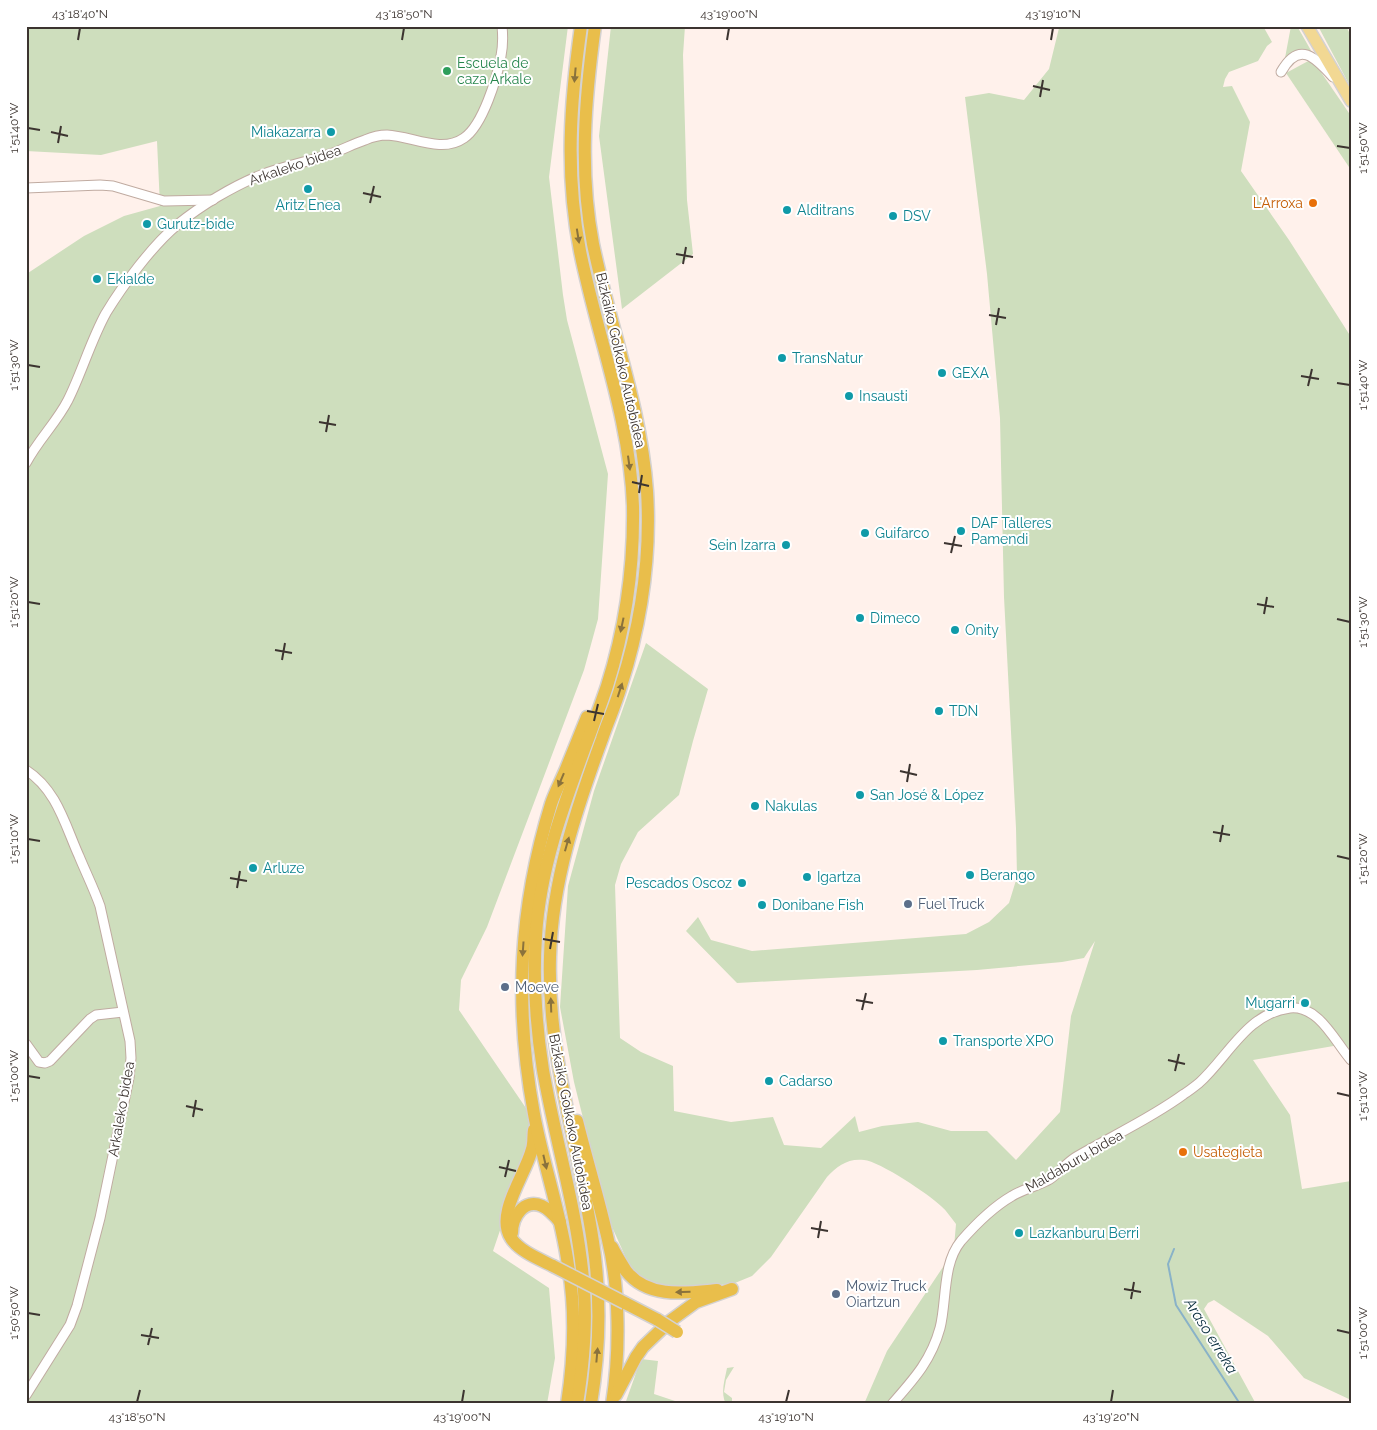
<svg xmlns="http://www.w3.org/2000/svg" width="1377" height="1430" font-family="Raleway,sans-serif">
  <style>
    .green { fill: #cedebd }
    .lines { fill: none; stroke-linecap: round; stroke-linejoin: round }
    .stream { stroke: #89b2c8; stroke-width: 2 }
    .minor-casing { stroke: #c0aba1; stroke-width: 11 }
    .major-casing { stroke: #d4d2d1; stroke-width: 14 }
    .highway-casing { stroke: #d4d2d1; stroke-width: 15 }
    .minor { stroke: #fff; stroke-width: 9 }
    .major { stroke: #f2d893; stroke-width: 11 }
    .highway { stroke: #e9be4b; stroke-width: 12 }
    .highway-bridge-casing { stroke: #d4d2d1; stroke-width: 15; stroke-linecap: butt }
    .highway-bridge { stroke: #e9be4b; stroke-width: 12 }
    .oneway { fill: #8a723c }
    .ticks { fill: none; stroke: #3c3430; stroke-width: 2 }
    .leisure-dot { fill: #2e9e5b; stroke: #fff; stroke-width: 2 }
    .culture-dot { fill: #0f9aa8; stroke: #fff; stroke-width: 2 }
    .food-dot { fill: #e8710a; stroke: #fff; stroke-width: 2 }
    .service-dot { fill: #5c6f8a; stroke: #fff; stroke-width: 2 }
    .labels { text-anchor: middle; stroke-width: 4; stroke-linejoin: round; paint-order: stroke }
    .leisure-label { font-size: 14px; fill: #27864d; stroke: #fff; text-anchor: start }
    .culture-label { font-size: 14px; fill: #0d838f; stroke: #fff; text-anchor: start }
    .street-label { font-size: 14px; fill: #3c3430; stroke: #fff }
    .food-label { font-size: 14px; fill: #c56008; stroke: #fff; text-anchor: end }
    .service-label { font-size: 14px; fill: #4e5e75; stroke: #fff; text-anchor: start }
    .water-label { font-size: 15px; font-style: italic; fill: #082d3d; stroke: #fff }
    .neatline { fill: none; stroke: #3c3430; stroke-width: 2 }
    .ticks-label { font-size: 12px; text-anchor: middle; fill: #3c3430 }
  </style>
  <rect width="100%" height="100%" fill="#fff1eb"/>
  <g class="green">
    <polygon points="26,26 568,26 549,177 563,295 567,320 608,474 598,619 584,670 529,816 487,927 461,980 459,1010 530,1114 529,1145 493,1251 549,1288 555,1358 547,1404 26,1404 26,272 28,273 84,236 124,216 160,206 157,141 101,155 26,151"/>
    <polygon points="611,26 685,26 683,55 687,200 693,254 622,309 599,136"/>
    <path d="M 1053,26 L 1263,26 L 1272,42 L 1267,46 L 1258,61 L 1229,72 L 1225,79 L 1223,87 L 1232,86 L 1250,122 L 1241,171 L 1289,240 L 1351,337 L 1351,1051 L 1345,1044 L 1253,1060 L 1290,1115 L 1302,1189 L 1351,1181 L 1351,1400 L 1304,1378 L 1268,1336 L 1214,1300 L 1208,1303 L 1204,1309 L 1256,1404 L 864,1404 L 887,1351 L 945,1264 L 954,1247 L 956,1224 C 951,1218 947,1211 941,1206 C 930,1195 879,1161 864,1160 C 848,1158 837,1166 827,1177 L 771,1257 L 752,1276 L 735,1283 L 688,1289 L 669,1288 L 642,1278 L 630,1267 L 608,1218 L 574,1082 L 560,1007 L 568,886 L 594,791 L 646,643 L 708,689 L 693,741 L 679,795 L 638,832 L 621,864 L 615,885 L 620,1038 L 641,1052 L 673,1066 L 674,1111 L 731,1122 L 773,1117 L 784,1145 L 821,1148 L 855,1116 L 859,1132 L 882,1126 L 918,1122 L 951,1131 L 987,1131 L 1016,1160 L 1060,1112 L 1071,1016 L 1095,941 L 1084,958 L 1062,962 L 977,970 L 737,983 L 686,931 L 698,917 L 711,940 L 752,951 L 966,934 L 989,922 L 1009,903 L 1017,877 L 1016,828 L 1004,597 L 1000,418 L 987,274 L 965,97 L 989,93 L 1024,100 L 1049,69 L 1059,28 Z"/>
    <polygon points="1291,26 1297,26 1313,54 1293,52 1285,58"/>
    <polygon points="1318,26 1346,26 1351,36 1351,88"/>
    <polygon points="1312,59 1351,116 1351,170 1286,73"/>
    <polygon points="641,1359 658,1361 654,1394 678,1402 677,1404 625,1404"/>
    <path d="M 734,1367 L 726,1380 L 724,1392 L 732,1398 L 732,1404 L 726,1404 C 720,1393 725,1379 727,1368 Z"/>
  </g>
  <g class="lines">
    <polyline class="stream" points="1174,1249 1168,1264 1176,1305 1240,1404"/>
    <defs>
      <g id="minor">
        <path d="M 1281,72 C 1299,40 1315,57 1333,77"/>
        <polyline points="26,188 100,185 113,186 164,201 213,200"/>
        <path d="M 26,463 C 38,440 57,422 68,400 C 82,372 91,340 106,313 C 123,285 152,246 177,225 C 200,206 233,186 261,175 C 284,166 308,162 330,154 C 342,150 353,144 365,140 C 372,137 380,135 387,135 C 412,136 441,154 464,138 C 483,125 497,78 501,56 C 503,46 503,36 502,26"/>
        <path d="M 26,770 C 57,790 65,825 79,856 C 86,873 94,889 100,906 L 130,1041 L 131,1058 L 129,1078 L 100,1218 L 77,1306 L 70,1325 L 26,1395"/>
        <polyline points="26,1044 39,1062 45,1063 50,1061 90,1019 96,1015 123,1012"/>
        <path d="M 892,1404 C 913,1380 931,1361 940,1328 C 947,1301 942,1264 961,1241 C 975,1225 993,1207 1012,1196 C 1023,1189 1038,1186 1050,1179 C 1059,1173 1066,1163 1076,1157 C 1112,1136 1150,1119 1184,1094 C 1189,1091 1194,1087 1199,1083 C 1228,1057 1247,1013 1290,1008 C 1319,1005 1335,1042 1351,1060"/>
      </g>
      <polyline id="major" points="1307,26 1351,101"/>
      <g id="highway">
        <path d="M 577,1121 C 587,1161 599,1200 608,1240 C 620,1290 620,1353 612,1404"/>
        <path d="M 534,1130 C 533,1136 534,1143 532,1149 C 526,1174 495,1214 511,1238 C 519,1251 539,1259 553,1266"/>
        <path d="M 512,1233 C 512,1217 524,1198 542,1206 C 549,1209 555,1216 560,1222"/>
        <path d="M 612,1247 C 616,1255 621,1263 626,1271 C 648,1299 686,1293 717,1290"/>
        <polyline points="625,1303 658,1320"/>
        <polyline points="616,1395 636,1357 643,1347 670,1321 696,1302 732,1289"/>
        <path d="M 567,1404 C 574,1358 576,1310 568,1265 C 561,1213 543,1164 534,1114 C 514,1006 519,908 551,804 C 555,792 561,781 566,769 C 573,752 580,734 587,717"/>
        <path d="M 577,1404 C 583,1366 587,1329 584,1291 C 579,1216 556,1144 543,1070 C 536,1026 533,981 536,936 C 541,848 579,769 607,686 C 625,629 634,566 633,506 C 630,418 597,336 580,251 C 565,174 570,103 581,26"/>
        <path d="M 591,1404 C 600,1350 601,1296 593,1242 C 579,1146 547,1056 550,957 C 552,881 576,810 602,739 C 608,721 616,704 621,686 C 641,624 651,556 647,491 C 641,407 610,326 593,244 C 579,171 585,99 595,26"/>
      </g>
    </defs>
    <use href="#minor" class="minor-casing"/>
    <use href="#major" class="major-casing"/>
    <use href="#highway" class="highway-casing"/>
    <use href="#minor" class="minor"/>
    <use href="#major" class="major"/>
    <use href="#highway" class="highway"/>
    <defs>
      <g id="highway-bridge">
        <polyline points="553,1266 625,1303"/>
        <polyline points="658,1320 677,1332"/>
      </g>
    </defs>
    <use href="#highway-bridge" class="highway-bridge-casing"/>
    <use href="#highway-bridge" class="highway-bridge"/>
  </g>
  <defs><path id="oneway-solid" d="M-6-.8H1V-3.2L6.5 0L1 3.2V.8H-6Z" transform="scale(1.25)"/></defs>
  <g class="oneway">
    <use href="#oneway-solid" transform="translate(575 75) rotate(95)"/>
    <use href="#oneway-solid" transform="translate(578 236) rotate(81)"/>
    <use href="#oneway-solid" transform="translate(629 463) rotate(82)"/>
    <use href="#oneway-solid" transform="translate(622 625) rotate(102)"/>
    <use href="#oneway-solid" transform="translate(620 690) rotate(-72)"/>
    <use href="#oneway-solid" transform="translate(561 780) rotate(113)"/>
    <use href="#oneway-solid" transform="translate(567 844) rotate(-74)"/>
    <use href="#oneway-solid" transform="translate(523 949) rotate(94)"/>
    <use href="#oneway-solid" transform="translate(551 1005) rotate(-92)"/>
    <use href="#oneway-solid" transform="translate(545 1162) rotate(77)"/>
    <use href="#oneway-solid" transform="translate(683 1292) rotate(178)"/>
    <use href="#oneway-solid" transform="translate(597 1355) rotate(-85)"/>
  </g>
  <path class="ticks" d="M 78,40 L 80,28M 402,40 L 404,28M 727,40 L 729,28M 1051,40 L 1053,28M 1033,86 L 1050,90M 1040,97 L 1043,80M 28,128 L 40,130M 51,132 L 68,136M 58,143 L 61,126M 1337,146 L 1350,148M 363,193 L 381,197M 370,203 L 374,186M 676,254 L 693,257M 683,264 L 686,247M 989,315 L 1006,318M 996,325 L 999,308M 28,365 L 40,367M 1301,376 L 1319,379M 1337,383 L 1350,385M 1308,386 L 1312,369M 319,422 L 336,425M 326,432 L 329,415M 632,482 L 649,486M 639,493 L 642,475M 944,543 L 962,546M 951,553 L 955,536M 28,602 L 40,604M 1257,604 L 1274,607M 1264,614 L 1267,597M 1337,619 L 1350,622M 275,650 L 292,653M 282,660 L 285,643M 587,711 L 604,714M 594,721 L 598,704M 900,771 L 917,775M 907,782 L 910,764M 1213,832 L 1230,835M 28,839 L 40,841M 1220,842 L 1223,825M 1337,856 L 1350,859M 230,878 L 247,881M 237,888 L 240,871M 543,939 L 560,942M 550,949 L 553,932M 856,1000 L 873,1003M 862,1010 L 866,993M 1168,1060 L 1185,1064M 1175,1071 L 1179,1054M 28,1076 L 40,1078M 1337,1093 L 1350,1096M 186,1106 L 203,1110M 193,1117 L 196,1100M 499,1167 L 516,1171M 505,1177 L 509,1160M 811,1228 L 828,1231M 818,1238 L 821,1221M 1124,1289 L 1141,1292M 1131,1299 L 1134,1282M 28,1313 L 40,1315M 1337,1330 L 1350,1333M 141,1335 L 159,1338M 148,1345 L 152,1328M 137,1402 L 140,1390M 462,1402 L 464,1390M 786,1402 L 789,1390M 1111,1402 L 1113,1390"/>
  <circle class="leisure-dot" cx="447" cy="71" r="5"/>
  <g class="culture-dot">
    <circle cx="331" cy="132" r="5"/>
    <circle cx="308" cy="189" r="5"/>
    <circle cx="787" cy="210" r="5"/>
    <circle cx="893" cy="216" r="5"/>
    <circle cx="147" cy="224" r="5"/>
    <circle cx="97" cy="279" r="5"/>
    <circle cx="782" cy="358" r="5"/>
    <circle cx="942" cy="373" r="5"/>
    <circle cx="849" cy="396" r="5"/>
    <circle cx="961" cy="531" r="5"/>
    <circle cx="865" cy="533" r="5"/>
    <circle cx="786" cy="545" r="5"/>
    <circle cx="860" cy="618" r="5"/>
    <circle cx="955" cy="630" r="5"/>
    <circle cx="939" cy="711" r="5"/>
    <circle cx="860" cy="795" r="5"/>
    <circle cx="755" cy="806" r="5"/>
    <circle cx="253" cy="868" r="5"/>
    <circle cx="970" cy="875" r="5"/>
    <circle cx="807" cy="877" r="5"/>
    <circle cx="742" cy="883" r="5"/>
    <circle cx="762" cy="905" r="5"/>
    <circle cx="1305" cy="1003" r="5"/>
    <circle cx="943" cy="1041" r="5"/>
    <circle cx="769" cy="1081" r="5"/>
    <circle cx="1019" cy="1233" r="5"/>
  </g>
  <g class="food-dot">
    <circle cx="1313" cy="203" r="5"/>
    <circle cx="1183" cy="1152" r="5"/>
  </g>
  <g class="service-dot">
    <circle cx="908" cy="904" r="5"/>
    <circle cx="505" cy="987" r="5"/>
    <circle cx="836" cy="1294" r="5"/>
  </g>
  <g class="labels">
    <g class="leisure-label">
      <text x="457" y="68">Escuela de<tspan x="457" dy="16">caza Arkale</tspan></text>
    </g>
    <g class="culture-label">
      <text x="321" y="137" text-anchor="end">Miakazarra</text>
      <text x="308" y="210" text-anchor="middle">Aritz Enea</text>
      <text x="797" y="215">Alditrans</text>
      <text x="903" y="221">DSV</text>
      <text x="157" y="229">Gurutz-bide</text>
      <text x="107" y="284">Ekialde</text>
      <text x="792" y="363">TransNatur</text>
      <text x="952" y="378">GEXA</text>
      <text x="859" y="401">Insausti</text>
      <text x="971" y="528">DAF Talleres<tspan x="971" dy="16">Pamendi</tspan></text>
      <text x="875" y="538">Guifarco</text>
      <text x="776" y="550" text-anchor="end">Sein Izarra</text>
      <text x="870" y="623">Dimeco</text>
      <text x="965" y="635">Onity</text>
      <text x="949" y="716">TDN</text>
      <text x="870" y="800">San José &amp; López</text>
      <text x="765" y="811">Nakulas</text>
      <text x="263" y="873">Arluze</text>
      <text x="980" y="880">Berango</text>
      <text x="817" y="882">Igartza</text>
      <text x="732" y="888" text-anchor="end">Pescados Oscoz</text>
      <text x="772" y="910">Donibane Fish</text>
      <text x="1295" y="1008" text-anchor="end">Mugarri</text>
      <text x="953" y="1046">Transporte XPO</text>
      <text x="779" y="1086">Cadarso</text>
      <text x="1029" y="1238">Lazkanburu Berri</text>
    </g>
    <g class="street-label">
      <text transform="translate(295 165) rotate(-19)" y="5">Arkaleko bidea</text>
      <text transform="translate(621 360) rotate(77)" y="5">Bizkaiko Golkoko Autobidea</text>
      <text transform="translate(121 1109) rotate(-80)" y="5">Arkaleko bidea</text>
      <text transform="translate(571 1122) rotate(79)" y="5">Bizkaiko Golkoko Autobidea</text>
      <text transform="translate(1074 1161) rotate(-30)" y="5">Maldaburu bidea</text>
    </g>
    <g class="food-label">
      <text x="1303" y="208">L'Arroxa</text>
      <text x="1193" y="1157" text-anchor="start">Usategieta</text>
    </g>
    <g class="service-label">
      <text x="918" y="909">Fuel Truck</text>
      <text x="515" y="992">Moeve</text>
      <text x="846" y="1291">Mowiz Truck<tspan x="846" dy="16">Oiartzun</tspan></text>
    </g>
    <g class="water-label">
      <text transform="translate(1211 1336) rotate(58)" y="5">Araso erreka</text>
    </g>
  </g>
  <rect width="1377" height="1430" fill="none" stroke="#ffffff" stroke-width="55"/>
  <rect x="28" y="28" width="1322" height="1374" class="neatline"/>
  <g class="ticks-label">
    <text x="80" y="18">43°18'40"N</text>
    <text x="404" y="18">43°18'50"N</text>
    <text x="729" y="18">43°19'00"N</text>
    <text x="1053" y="18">43°19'10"N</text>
    <text transform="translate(14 128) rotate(-90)" y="4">1°51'40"W</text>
    <text transform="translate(1363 148) rotate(-90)" y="4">1°51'50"W</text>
    <text transform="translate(14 365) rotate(-90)" y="4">1°51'30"W</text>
    <text transform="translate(1363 385) rotate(-90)" y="4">1°51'40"W</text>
    <text transform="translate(14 602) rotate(-90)" y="4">1°51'20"W</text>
    <text transform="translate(1363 622) rotate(-90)" y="4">1°51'30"W</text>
    <text transform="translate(14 839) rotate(-90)" y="4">1°51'10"W</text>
    <text transform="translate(1363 859) rotate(-90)" y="4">1°51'20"W</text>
    <text transform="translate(14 1076) rotate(-90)" y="4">1°51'00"W</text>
    <text transform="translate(1363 1096) rotate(-90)" y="4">1°51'10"W</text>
    <text transform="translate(14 1313) rotate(-90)" y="4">1°50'50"W</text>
    <text transform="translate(1363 1333) rotate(-90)" y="4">1°51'00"W</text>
    <text x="137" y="1421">43°18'50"N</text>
    <text x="462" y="1421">43°19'00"N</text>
    <text x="786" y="1421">43°19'10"N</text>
    <text x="1111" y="1421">43°19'20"N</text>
  </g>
</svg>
